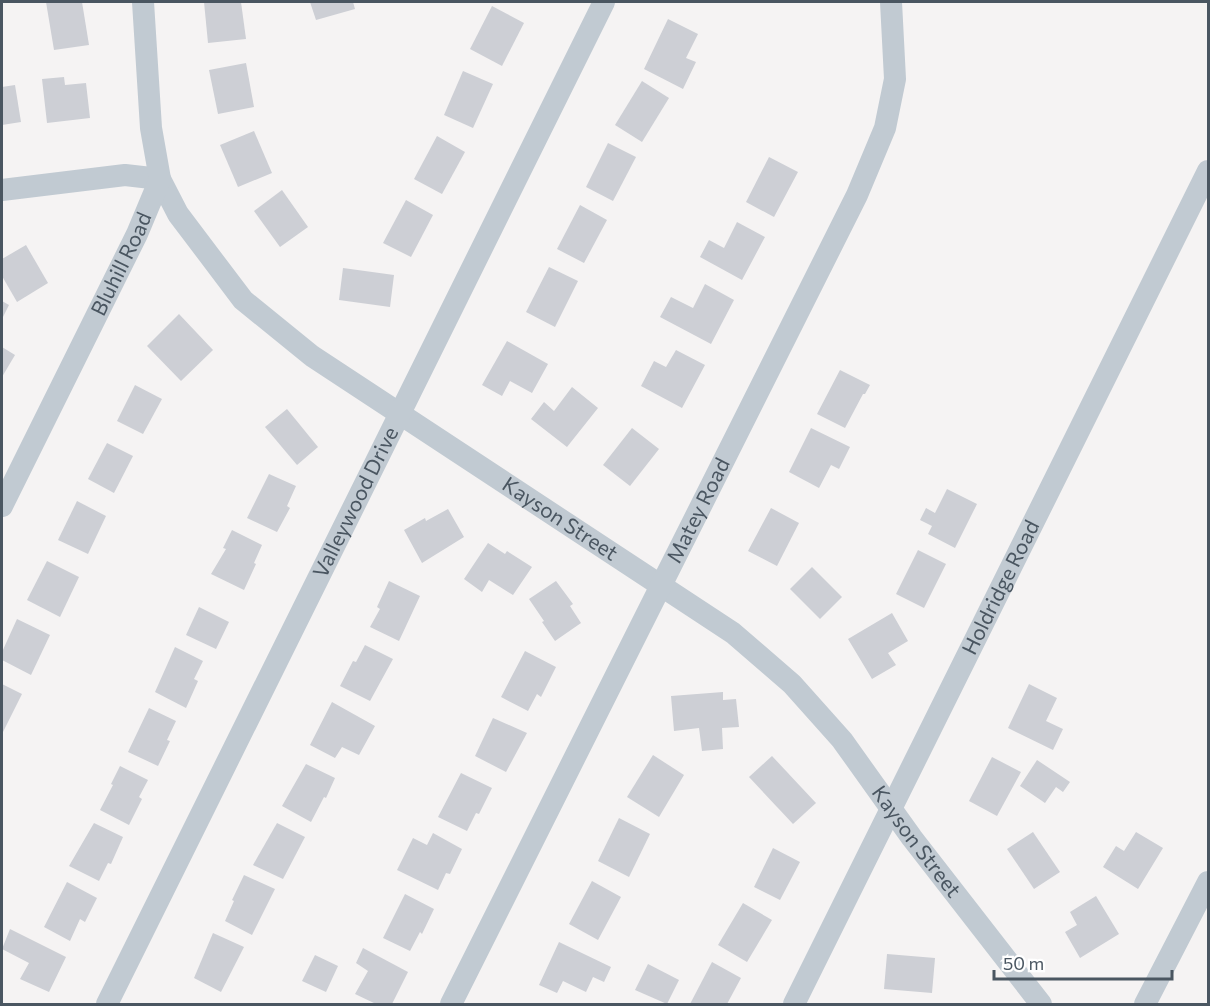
<svg xmlns="http://www.w3.org/2000/svg" width="1210" height="1006" font-family="Commissioner,sans-serif">
  <style>
    .building { fill: #cdcfd5 }
    .lines { fill: none; stroke-linecap: round; stroke-linejoin: round }
    .street { stroke: #c1cad2; stroke-width: 22 }
    .labels { text-anchor: middle; stroke-width: 5; stroke-linejoin: round; paint-order: stroke }
    .street-label { font-size: 21px; fill: #4a5661; stroke: #fff }
  </style>
  <rect width="100%" height="100%" fill="#f5f3f3"/>
  <g class="building">
    <polygon points="46,2 82,2 89,45 54,50"/>
    <polygon points="204,2 241,2 246,39 208,43"/>
    <polygon points="310,2 353,2 355,9 316,20"/>
    <polygon points="492,6 524,23 502,66 470,49"/>
    <polygon points="668,19 698,34 686,58 696,62 683,89 644,69"/>
    <polygon points="246,63 254,107 218,114 209,70"/>
    <polygon points="463,71 493,84 473,128 444,115"/>
    <polygon points="64,77 65,85 86,83 90,118 47,123 42,79"/>
    <polygon points="642,81 669,98 642,142 615,125"/>
    <polygon points="15,85 21,122 2,125 2,87"/>
    <polygon points="254,131 272,173 238,187 220,145"/>
    <polygon points="437,136 465,152 442,194 414,179"/>
    <polygon points="608,143 636,157 613,201 586,187"/>
    <polygon points="769,157 798,172 774,217 746,202"/>
    <polygon points="282,190 308,227 280,247 254,211"/>
    <polygon points="406,200 433,215 411,257 383,243"/>
    <polygon points="580,205 607,220 584,263 557,249"/>
    <polygon points="737,222 765,237 742,280 700,257 709,240 724,248"/>
    <polygon points="26,245 48,283 17,302 2,276 2,259"/>
    <polygon points="549,267 578,281 555,327 526,312"/>
    <polygon points="343,268 394,275 390,307 339,300"/>
    <polygon points="705,284 734,300 711,344 660,317 671,297 693,308"/>
    <polygon points="2,301 9,305 2,319"/>
    <polygon points="179,314 213,350 181,381 147,346"/>
    <polygon points="507,341 548,364 532,393 510,381 502,396 482,385"/>
    <polygon points="2,347 15,355 2,377"/>
    <polygon points="676,350 705,365 682,408 641,386 654,361 666,367"/>
    <polygon points="840,370 870,385 865,394 863,394 845,428 817,414"/>
    <polygon points="135,385 162,399 143,434 117,421"/>
    <polygon points="572,387 598,408 567,447 531,419 544,402 554,411"/>
    <polygon points="287,409 318,447 297,465 265,427"/>
    <polygon points="632,428 659,449 630,486 603,465"/>
    <polygon points="811,428 850,447 839,469 831,465 819,488 789,472"/>
    <polygon points="107,443 133,456 114,493 88,479"/>
    <polygon points="269,474 296,486 287,506 290,508 277,532 247,518"/>
    <polygon points="947,489 977,504 955,548 928,534 932,526 920,520 926,508 935,513"/>
    <polygon points="77,501 106,516 88,554 58,540"/>
    <polygon points="771,508 799,523 777,566 748,551"/>
    <polygon points="448,509 464,537 422,563 404,530 425,518 426,521"/>
    <polygon points="232,530 262,545 254,563 256,564 244,590 211,574 226,549 223,548"/>
    <polygon points="488,543 505,554 507,551 532,567 513,595 489,580 482,592 464,579"/>
    <polygon points="918,550 946,564 924,608 896,594"/>
    <polygon points="47,561 79,577 60,617 27,600"/>
    <polygon points="812,567 842,597 820,619 790,589"/>
    <polygon points="389,581 420,596 399,641 370,627 380,609 377,607"/>
    <polygon points="556,581 573,604 570,606 581,623 555,641 542,622 544,621 529,599"/>
    <polygon points="199,607 229,622 216,649 186,635"/>
    <polygon points="892,613 908,641 888,653 896,665 872,679 848,639"/>
    <polygon points="17,619 50,635 31,675 2,660 2,652"/>
    <polygon points="365,645 393,659 370,701 340,686 353,661 356,662"/>
    <polygon points="175,647 203,661 194,679 198,681 186,708 155,692"/>
    <polygon points="525,651 556,667 541,697 537,694 528,711 501,697"/>
    <polygon points="2,684 22,694 2,734"/>
    <polygon points="1029,684 1057,698 1046,721 1063,729 1053,750 1008,728"/>
    <polygon points="723,692 723,700 736,699 739,727 722,728 723,749 702,751 699,728 674,731 671,696"/>
    <polygon points="332,702 375,726 359,755 342,747 335,758 310,745"/>
    <polygon points="149,708 176,721 167,740 170,741 158,766 128,752"/>
    <polygon points="493,718 527,733 506,772 475,756"/>
    <polygon points="653,755 684,775 659,817 627,797"/>
    <polygon points="772,756 816,803 793,824 749,777"/>
    <polygon points="992,757 1021,772 997,816 969,801"/>
    <polygon points="1037,760 1070,782 1063,792 1056,787 1045,803 1020,786"/>
    <polygon points="306,764 335,778 326,798 324,797 311,822 282,806"/>
    <polygon points="120,766 148,780 139,797 142,799 129,825 100,810 113,785 111,784"/>
    <polygon points="461,773 492,788 479,814 476,813 467,831 438,817"/>
    <polygon points="619,818 650,834 629,877 598,861"/>
    <polygon points="94,823 123,837 111,864 108,863 99,881 69,866"/>
    <polygon points="277,823 305,837 283,879 253,865"/>
    <polygon points="1033,832 1060,872 1034,889 1007,849"/>
    <polygon points="1136,832 1163,848 1138,889 1103,867 1116,846 1124,851"/>
    <polygon points="433,833 462,849 450,874 446,873 438,890 397,870 413,838 427,845"/>
    <polygon points="773,848 800,862 780,900 754,887"/>
    <polygon points="244,875 275,889 252,935 225,921 234,901 232,900"/>
    <polygon points="592,881 621,897 598,940 569,924"/>
    <polygon points="67,882 97,898 85,922 80,919 70,941 44,927"/>
    <polygon points="405,894 434,909 422,934 420,932 410,951 383,938"/>
    <polygon points="1096,896 1119,934 1080,958 1065,932 1077,925 1070,912"/>
    <polygon points="743,903 772,920 747,962 718,945"/>
    <polygon points="10,929 66,957 49,992 20,979 29,963 2,949"/>
    <polygon points="213,933 244,947 221,992 194,978"/>
    <polygon points="559,942 611,967 604,982 593,977 586,992 563,981 557,993 539,985"/>
    <polygon points="363,948 408,972 392,1004 376,1004 355,994 368,971 356,963"/>
    <polygon points="887,954 935,958 932,993 884,989"/>
    <polygon points="315,955 338,966 326,992 302,981"/>
    <polygon points="712,962 741,978 727,1004 690,1004"/>
    <polygon points="648,964 679,980 667,1004 635,990"/>
  </g>
  <g class="lines">
    <g class="street">
      <path id="s1" d="M 2,190 L 125,175 L 160,179 L 178,214 L 243,300 L 312,356 L 733,633 L 792,684 L 842,740 L 912,838 L 1041,1004"/>
      <path id="s2" d="M 2,506 L 137,234 L 160,179 L 151,128 L 143,2"/>
      <path id="s3" d="M 107,1004 L 604,2"/>
      <path id="s4" d="M 451,1004 L 857,195 L 885,128 L 895,79 L 891,2"/>
      <path id="s5" d="M 794,1004 L 1208,171"/>
      <polyline points="1145,1004 1208,882"/>
    </g>
  </g>
  <g class="labels">
    <g class="street-label">
      <text dy="7" stroke="none"><textPath href="#s2" startOffset="270">Bluhill Road</textPath></text>
      <text dy="7" stroke="none"><textPath href="#s3" startOffset="560">Valleywood Drive</textPath></text>
      <text dy="7" stroke="none"><textPath href="#s4" startOffset="552">Matey Road</textPath></text>
      <text dy="7" stroke="none"><textPath href="#s1" startOffset="692">Kayson Street</textPath></text>
      <text dy="7" stroke="none"><textPath href="#s5" startOffset="465">Holdridge Road</textPath></text>
      <text dy="7" stroke="none"><textPath href="#s1" startOffset="1178">Kayson Street</textPath></text>
    </g>
  </g>
  <rect width="1210" height="1006" fill="none" stroke="#4a5661" stroke-width="6"/>
  <path d="M994 970v9h178v-9" fill="none" stroke="#4a5661" stroke-width="3"/>
  <text x="1003" y="970" font-size="18" fill="#4a5661" stroke="#ffffff" stroke-width="4.5" paint-order="stroke">50 m</text>
</svg>
